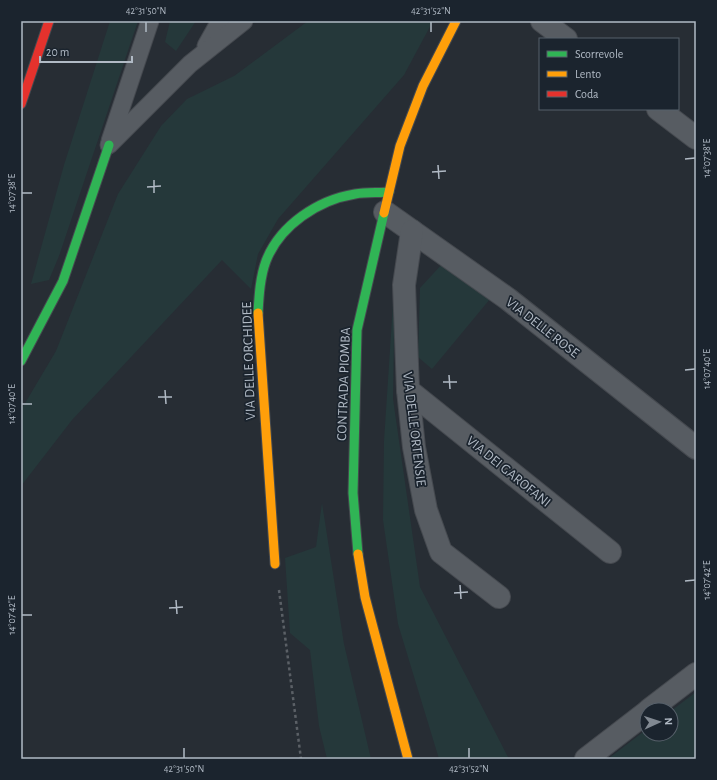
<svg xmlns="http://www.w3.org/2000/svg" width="717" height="780" font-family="'Alegreya Sans',sans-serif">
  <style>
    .green { fill: #25383a }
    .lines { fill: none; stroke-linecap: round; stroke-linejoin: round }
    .lane-casing { stroke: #45494f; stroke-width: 19 }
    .street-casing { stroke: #45494f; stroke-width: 24 }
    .fast-casing { stroke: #45494f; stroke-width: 11 }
    .slow-casing { stroke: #45494f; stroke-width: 11 }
    .jam-casing { stroke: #45494f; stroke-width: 11 }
    .path { stroke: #5b6066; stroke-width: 2.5; stroke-dasharray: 3 3; stroke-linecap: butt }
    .lane { stroke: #575c62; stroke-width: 17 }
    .street { stroke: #575c62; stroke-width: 22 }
    .fast { stroke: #30b455; stroke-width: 9 }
    .slow { stroke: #ff9f0a; stroke-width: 9 }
    .jam { stroke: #e5322d; stroke-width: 9 }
    .ticks { fill: none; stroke: #b1bac5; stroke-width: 1.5 }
    .labels { text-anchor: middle; stroke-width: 3.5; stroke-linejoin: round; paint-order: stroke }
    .street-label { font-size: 14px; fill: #b1bac5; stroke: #1b242e }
    .neatline { fill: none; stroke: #b1bac5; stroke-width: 1.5 }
    .ticks-label { font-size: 10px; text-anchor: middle; fill: #b1bac5 }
  </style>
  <rect width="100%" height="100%" fill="#272d34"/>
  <g class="green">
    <polygon points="110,21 138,21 59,256 49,280 31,284 64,165"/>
    <polygon points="170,21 196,21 176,51 165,42"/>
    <polygon points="308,21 433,21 404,75 278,219 258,254 251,289 222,260 72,420 21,486 21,410 56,351 118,194 161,126 187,99 234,76"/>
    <polygon points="444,262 490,299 432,369 418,357 420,288"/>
    <polygon points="395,273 393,399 420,587 509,759 439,759 398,624 383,520 384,441"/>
    <polygon points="322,503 344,644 371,759 327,759 319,726 310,650 290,633 285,558 316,547"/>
    <polygon points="696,692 696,759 608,759 647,729 647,734 671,734 671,711"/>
  </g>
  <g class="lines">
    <defs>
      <g id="lane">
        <polyline points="206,46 220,21"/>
        <polyline points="110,141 150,21"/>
        <polyline points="109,145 190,64 244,21"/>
      </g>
      <g id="street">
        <polyline points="542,21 566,39"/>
        <polyline points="658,109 696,138"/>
        <polyline points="385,212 508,299 696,448"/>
        <polyline points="412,231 404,285 408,390 414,447 426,510 441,552 499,597"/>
        <polyline points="408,390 610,552"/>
        <polyline points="649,710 696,674"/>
        <polyline points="586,759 647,712"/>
      </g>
      <g id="fast">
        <path d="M 258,313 C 259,296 260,277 266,261 C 280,225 318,200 355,194 C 366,192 378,193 389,192"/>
        <polyline points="21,361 63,281 109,145"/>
        <polyline points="358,554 353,493 357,330 384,213"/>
      </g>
      <g id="slow">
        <polyline points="384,213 400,146 423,86 456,21"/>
        <polyline points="258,313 275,564"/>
        <polyline points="358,554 365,597 408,759"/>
      </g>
      <polyline id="jam" points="21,104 49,21"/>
    </defs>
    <use href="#lane" class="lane-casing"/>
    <use href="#street" class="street-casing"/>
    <use href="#fast" class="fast-casing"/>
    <use href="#slow" class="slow-casing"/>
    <use href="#jam" class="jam-casing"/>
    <polyline class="path" points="279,590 301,759"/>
    <use href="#lane" class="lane"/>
    <use href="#street" class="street"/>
    <use href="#fast" class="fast"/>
    <use href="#slow" class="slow"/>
    <use href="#jam" class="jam"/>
  </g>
  <path class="ticks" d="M 146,22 L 146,32M 431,22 L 431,32M 685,159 L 695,158M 438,165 L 439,179M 432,172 L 446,171M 154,180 L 154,193M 147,187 L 161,186M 22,193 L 32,193M 685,370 L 695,369M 449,375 L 450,389M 443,382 L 457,382M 165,390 L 166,404M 158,397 L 172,397M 22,404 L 32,404M 685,581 L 695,580M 460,585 L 461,599M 454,593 L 468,592M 176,600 L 177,614M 169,608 L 183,607M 22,615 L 32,615M 184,748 L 184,758M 469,748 L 469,758"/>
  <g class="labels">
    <g class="street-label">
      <text transform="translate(543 327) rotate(38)" y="5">VIA DELLE ROSE</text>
      <text transform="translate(248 361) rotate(-92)" y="5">VIA DELLE ORCHIDEE</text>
      <text transform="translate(343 384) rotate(-88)" y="5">CONTRADA PIOMBA</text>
      <text transform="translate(415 429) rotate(83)" y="5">VIA DELLE ORTENSIE</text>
      <text transform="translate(509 471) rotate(39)" y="5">VIA DEI GAROFANI</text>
    </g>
  </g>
  <rect width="717" height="780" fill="none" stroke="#1b242e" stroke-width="44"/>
  <rect x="539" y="38" width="140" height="72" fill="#1b242e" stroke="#57606a"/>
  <rect x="547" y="51" width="20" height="6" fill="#30b455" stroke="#57606a"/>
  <text x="575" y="58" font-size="12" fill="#b1bac5">Scorrevole</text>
  <rect x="547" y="71" width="20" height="6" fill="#ff9f0a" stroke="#57606a"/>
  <text x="575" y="78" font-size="12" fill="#b1bac5">Lento</text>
  <rect x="547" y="91" width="20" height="6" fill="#e5322d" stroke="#57606a"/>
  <text x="575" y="98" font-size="12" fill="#b1bac5">Coda</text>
  <g transform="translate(659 722) rotate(87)"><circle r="19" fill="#1b242e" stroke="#57606a"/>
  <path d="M0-3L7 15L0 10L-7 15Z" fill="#818992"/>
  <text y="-6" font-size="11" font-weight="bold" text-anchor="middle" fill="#b1bac5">N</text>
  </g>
  <path d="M40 56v6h92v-6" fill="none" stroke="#b1bac5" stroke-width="2"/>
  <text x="46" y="56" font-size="12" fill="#b1bac5" stroke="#1b242e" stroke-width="3" paint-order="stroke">20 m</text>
  <rect x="22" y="22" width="673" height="736" class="neatline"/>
  <g class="ticks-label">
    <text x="146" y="14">42°31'50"N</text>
    <text x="431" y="14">42°31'52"N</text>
    <text transform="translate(706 158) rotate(-90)" y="4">14°07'38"E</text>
    <text transform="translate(11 193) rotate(-90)" y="4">14°07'38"E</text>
    <text transform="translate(706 369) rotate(-90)" y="4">14°07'40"E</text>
    <text transform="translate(11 404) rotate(-90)" y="4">14°07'40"E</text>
    <text transform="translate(706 580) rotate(-90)" y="4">14°07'42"E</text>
    <text transform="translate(11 615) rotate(-90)" y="4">14°07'42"E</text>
    <text x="184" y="772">42°31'50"N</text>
    <text x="469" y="772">42°31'52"N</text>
  </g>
</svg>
